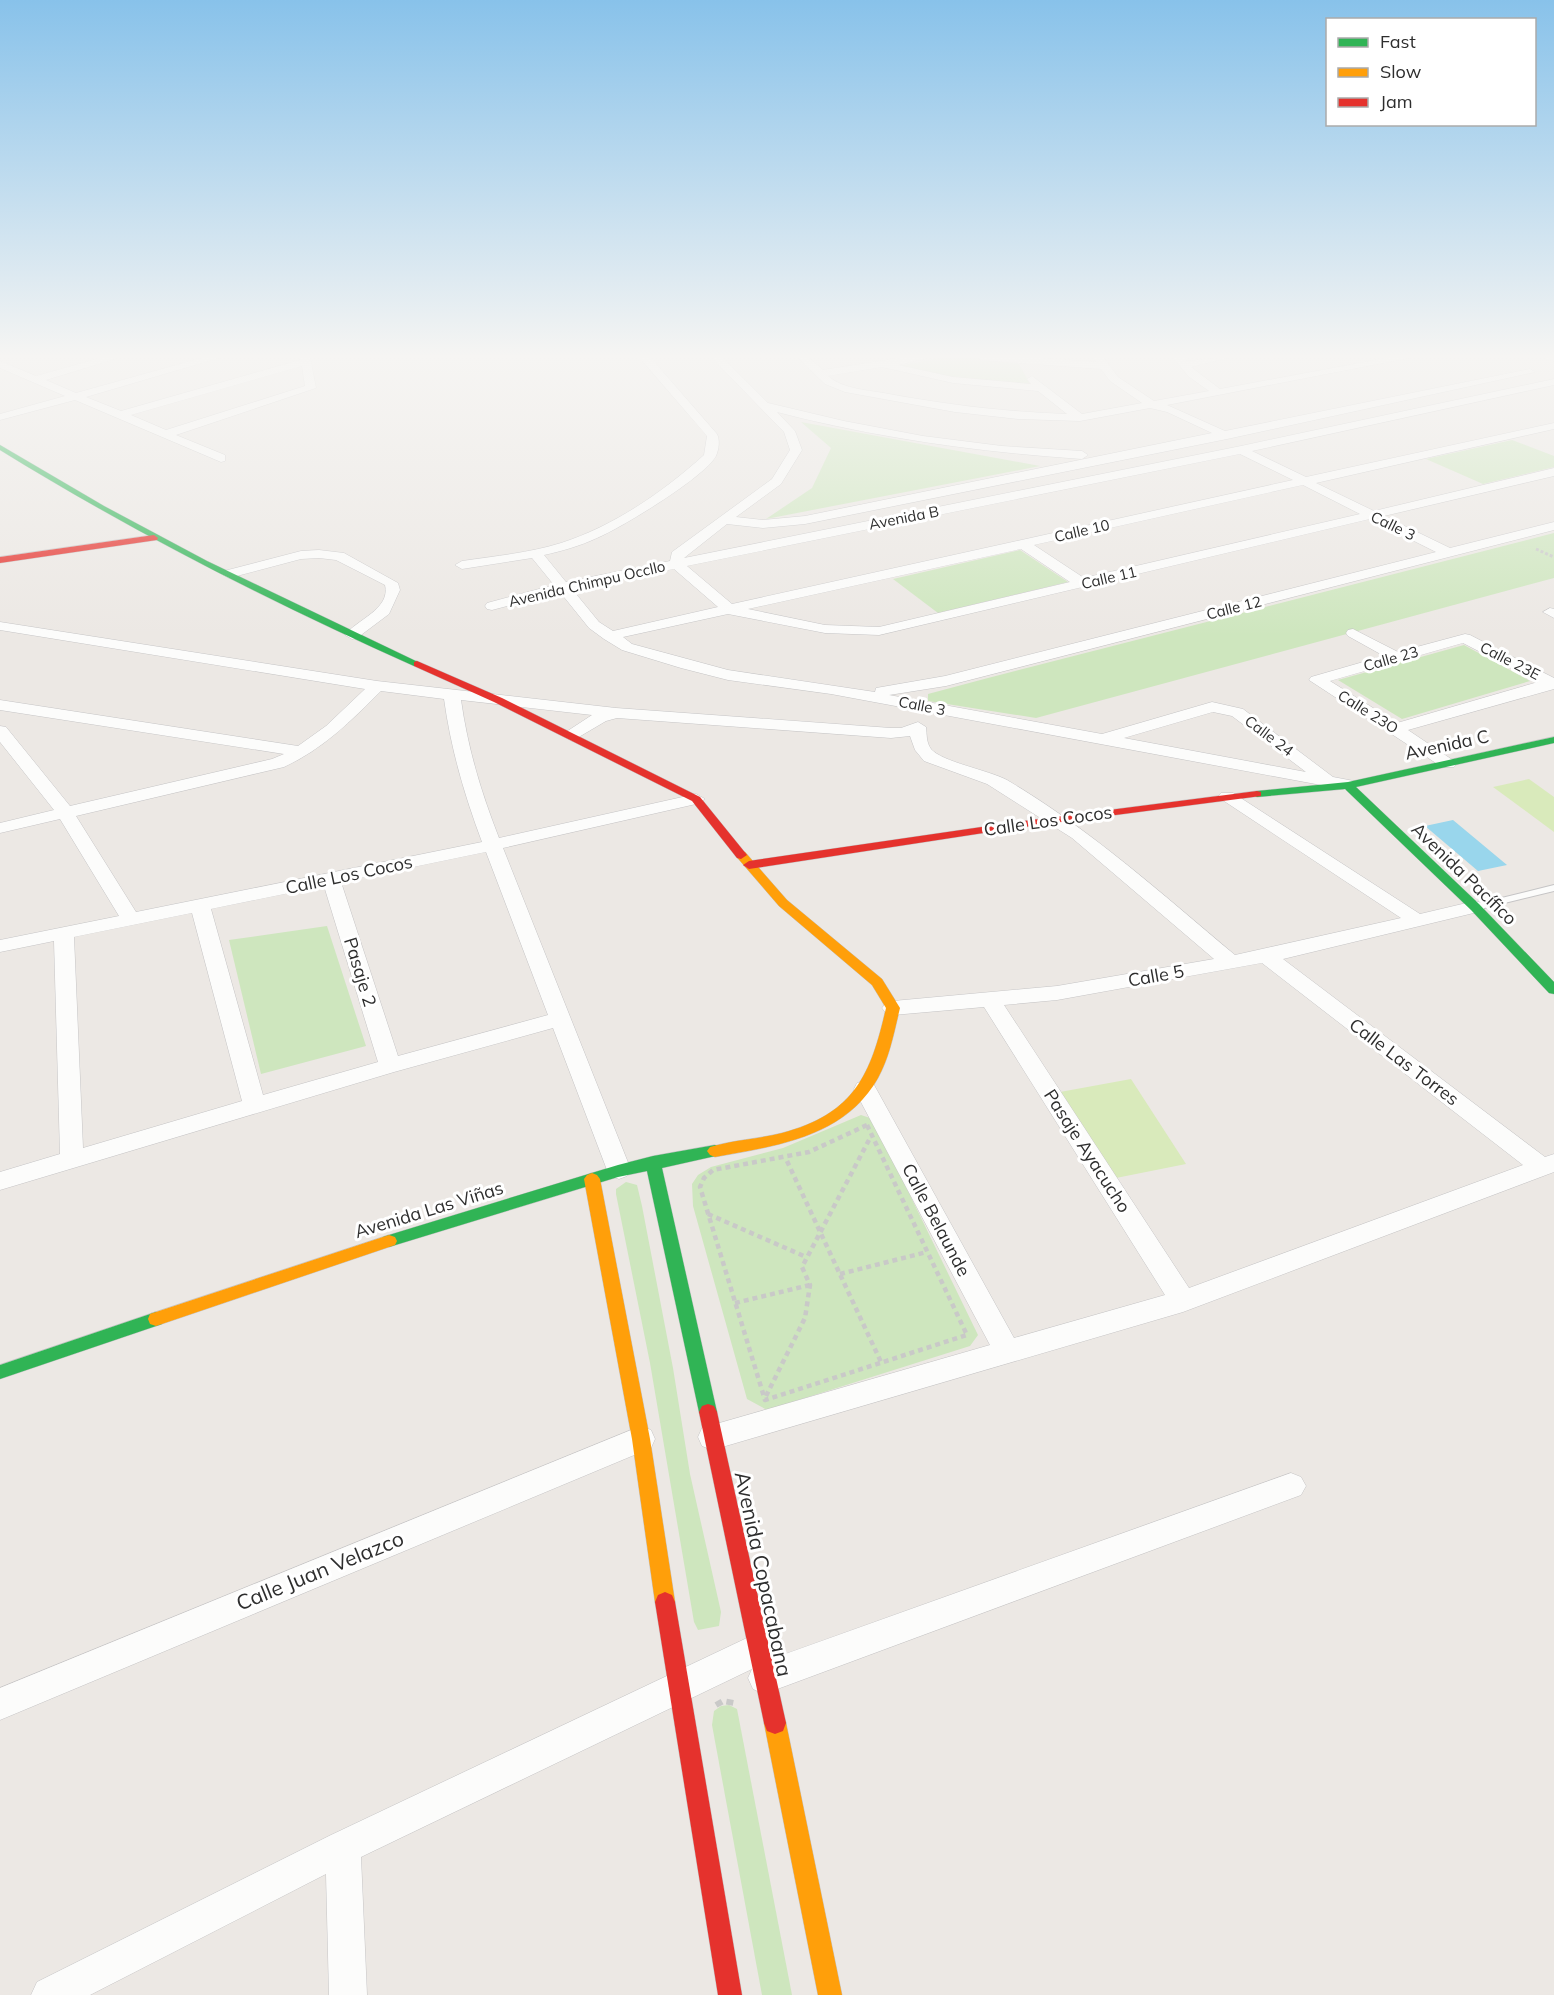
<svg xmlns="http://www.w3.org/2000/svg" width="1554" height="1995" font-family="Mulish,sans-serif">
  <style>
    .green { fill: #cee6be }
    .pitch { fill: #d9eabb }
    .water { fill: #99d6ec }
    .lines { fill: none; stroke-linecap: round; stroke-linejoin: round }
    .lane-casing { stroke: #c5c4c5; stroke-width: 2 }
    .street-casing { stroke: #c5c4c5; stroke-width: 1 }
    .fast-casing { stroke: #c5c4c5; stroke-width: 1 }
    .slow-casing { stroke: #c5c4c5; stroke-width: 1 }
    .jam-casing { stroke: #c5c4c5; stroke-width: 1 }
    .path-far2 { stroke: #c9c9c8; stroke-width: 3; stroke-dasharray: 3 2; stroke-linecap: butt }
    .path-far1 { stroke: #c9c9c8; stroke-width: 4.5; stroke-dasharray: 5 4; stroke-linecap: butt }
    .path { stroke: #c9c9c8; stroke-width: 6; stroke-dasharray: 7 4.5; stroke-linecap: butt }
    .lane { fill: #fcfcfb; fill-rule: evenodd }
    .street { fill: #fcfcfb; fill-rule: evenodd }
    .fast { fill: #30b455; fill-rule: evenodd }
    .slow { fill: #ff9f0a; fill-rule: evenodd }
    .jam { fill: #e5322d; fill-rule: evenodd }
    .labels { text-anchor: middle; stroke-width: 6; stroke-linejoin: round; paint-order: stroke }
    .far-street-label { font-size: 15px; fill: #2e2e2e; stroke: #fff }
    .street-label { font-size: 18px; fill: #2e2e2e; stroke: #fff }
    .near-street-label { font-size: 21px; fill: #2e2e2e; stroke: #fff }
  </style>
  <rect width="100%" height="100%" fill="#ece8e4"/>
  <g class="green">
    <polygon points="944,357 968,357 1019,364 1031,386 935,375 899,366"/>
    <polygon points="801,422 1040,466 766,519 812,488 831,448"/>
    <polygon points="1512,440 1554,456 1554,467 1483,484 1426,459"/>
    <polygon points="1554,533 1554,578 1036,718 928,701 928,694 988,678"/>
    <polygon points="1020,550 1068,582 938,613 893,579"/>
    <polygon points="1464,645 1530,681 1402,719 1338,680"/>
    <polygon points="327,926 366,1046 261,1074 229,940"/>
    <polygon points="861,1115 873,1119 978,1335 970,1346 767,1410 747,1399 693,1206 692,1184 698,1175 711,1167 783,1148"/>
    <polygon points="626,1182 637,1185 642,1206 673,1368 690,1474 721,1612 719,1626 698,1630 694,1622 650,1363 616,1194 616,1189"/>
    <polygon points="729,1705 737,1709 792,1995 762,1995 712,1725 714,1711 721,1706"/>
  </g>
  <g class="pitch">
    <polygon points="1529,779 1554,797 1554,832 1493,787"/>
    <polygon points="1131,1079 1186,1164 1111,1179 1060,1092"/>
  </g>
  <polygon class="water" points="1453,820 1507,865 1478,871 1425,826"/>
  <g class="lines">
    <defs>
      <polygon id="lane" points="1554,885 1554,891 1476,910 1471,907 1473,905"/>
      <g id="street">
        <path d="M 104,357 L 121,357 L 46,380 L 76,393 L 205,357 L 222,357 L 86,397 L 121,411 L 300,360 L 300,357 L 310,357 L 316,388 L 176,435 L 225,455 L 225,461 L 221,462 L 75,400 L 0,420 L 0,414 L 65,396 L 0,368 L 0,361 L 36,376 ZM 302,366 L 305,386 L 166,430 L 131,415 Z"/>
        <path d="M 639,357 L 650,357 L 717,434 C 720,440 719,449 716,456 C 705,477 621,528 597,538 C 580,546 562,551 544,555 L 566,582 L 670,561 L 672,552 L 772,479 L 790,450 L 784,432 L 711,357 L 722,357 L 768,403 L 844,421 L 923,436 L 1002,446 L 1082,451 L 1088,455 L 1082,459 C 979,452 877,438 777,412 L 795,431 L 802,450 L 781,484 L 736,517 L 763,520 L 805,516 L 1212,433 L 1167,412 L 1150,408 L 1080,421 L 1018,419 L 955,412 L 845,392 L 825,384 L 797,357 L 808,357 L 823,370 L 906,357 L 931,357 L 898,365 L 953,377 L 1031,384 L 1027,379 L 1032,376 L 1082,414 L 1142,403 L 1110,381 L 1101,369 L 981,360 L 976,357 L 1024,357 L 1097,362 L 1093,357 L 1103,357 L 1118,377 L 1154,401 L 1209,391 L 1188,376 L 1173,357 L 1184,357 L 1187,361 L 1231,357 L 1191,367 L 1220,389 L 1392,357 L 1414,357 L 1167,405 L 1225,431 L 1530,369 L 1535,372 L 1227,439 L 805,524 L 763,528 L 727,524 L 684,558 L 1241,446 L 1554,379 L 1554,385 L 1252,451 L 1306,477 L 1554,423 L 1554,429 L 1316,483 L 1374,511 L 1554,468 L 1554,476 L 1384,516 L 1450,548 L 1554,522 L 1554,530 L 946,686 L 889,695 L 1102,734 L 1212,702 L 1243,709 L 1333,777 L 1354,781 L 1357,785 L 1348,790 L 831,694 L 728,680 L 681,668 L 622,650 L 604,639 L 589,628 L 560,592 L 492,610 L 487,609 L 485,606 L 487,603 L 554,585 L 532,558 L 462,569 L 455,565 L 462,561 C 495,556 529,553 561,543 C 614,526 663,492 704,455 L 707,436 ZM 882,367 L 953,383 L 1038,391 L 1067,414 C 1007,412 949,405 889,394 C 870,390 844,390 828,376 ZM 1240,454 L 1293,480 L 732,604 L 687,566 ZM 1303,485 L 1360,514 L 1084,578 L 1034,545 ZM 1370,519 L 1436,552 L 945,676 L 876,688 L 875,692 L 728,670 L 632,644 L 623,637 L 728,614 L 825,633 L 879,635 ZM 1021,549 L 1070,582 L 879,627 L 825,625 L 748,609 ZM 674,569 L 718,607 L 613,631 L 599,622 L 572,589 ZM 1213,712 L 1232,716 L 1306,772 L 1124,738 Z"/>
        <polygon points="1545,357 1554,357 1554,361 1546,359"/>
        <path d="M 319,550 L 344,553 L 398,583 L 400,590 L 389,614 L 357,638 L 352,639 L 345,635 C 356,620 391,609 385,585 L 336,560 L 319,558 L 301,559 L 229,578 L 222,574 L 224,571 L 301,551 Z"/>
        <polygon points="1550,608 1554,609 1554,618 1543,612"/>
        <path d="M 0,622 L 377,681 L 616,708 L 891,728 L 901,728 L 918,722 L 926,727 C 927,735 926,742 931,749 C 942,762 988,770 1007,780 C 1090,829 1161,893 1235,955 L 1401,918 L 1218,797 L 1221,793 L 1233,793 L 1420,914 L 1475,901 L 1482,903 L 1485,907 L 1482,911 L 1283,959 L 1545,1157 L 1554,1154 L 1554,1172 L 1183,1312 L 712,1450 L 702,1446 L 698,1437 L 702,1428 L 990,1345 L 854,1089 L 857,1083 L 865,1081 L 873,1083 L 1014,1338 L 1165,1295 L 984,1007 L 893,1015 L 886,1013 L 882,1008 L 886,1003 L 893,1001 L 1057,986 L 1214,959 L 1072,838 L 987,784 L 924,761 L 915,750 L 910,736 L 891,738 L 617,718 L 606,721 L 572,741 L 564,736 L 566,732 L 592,715 L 461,700 C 468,749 481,792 499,838 L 696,794 L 705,799 L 696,804 L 503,848 L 631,1170 L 627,1176 L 619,1179 L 611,1176 L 607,1170 L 553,1028 L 394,1072 L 0,1190 L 0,1172 L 60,1154 L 54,941 L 0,952 L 0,940 L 119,916 L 60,819 L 0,833 L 0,823 L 54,810 L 0,742 L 0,726 L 6,727 L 70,806 L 272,759 L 284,754 L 0,710 L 0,700 L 298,746 L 326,726 L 365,689 L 0,630 ZM 381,691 L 444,699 C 451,749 464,794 482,842 L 136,912 L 76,816 L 284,767 C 323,749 351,721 381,691 ZM 486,852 L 548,1015 L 398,1056 L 341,882 ZM 324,886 L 378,1062 L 263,1095 L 211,909 ZM 192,913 L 242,1101 L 83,1148 L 74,937 ZM 1262,963 L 1523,1165 L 1189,1288 L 1004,1005 L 1057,1000 Z"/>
        <path d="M 1353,629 L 1398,652 L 1465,634 L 1470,635 L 1554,678 L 1554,689 L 1408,730 L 1457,763 L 1454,767 L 1442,767 L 1309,680 L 1311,677 L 1384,656 L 1348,636 L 1346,633 L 1348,630 ZM 1463,643 L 1538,682 L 1397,723 L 1330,681 Z"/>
        <polygon points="641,1426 651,1430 655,1439 651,1448 0,1720 0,1688"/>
        <polygon points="1291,1473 1301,1477 1306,1486 1301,1495 764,1694 753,1689 748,1678 752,1669 361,1857 367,1995 329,1995 326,1874 90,1995 31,1995 37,1982 331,1835 749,1637 760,1632 771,1637 776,1648 771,1659"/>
      </g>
      <g id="fast">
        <path d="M 0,445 L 104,506 L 207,561 L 422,664 L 414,666 C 271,602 133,532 0,450 Z"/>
        <polygon points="1554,737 1554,743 1356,787 1479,904 1554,982 1554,994 1549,993 1471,910 1345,789 1257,797 1251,794 1257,791 1348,782"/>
        <polygon points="715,1145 720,1147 723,1151 720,1155 662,1168 717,1412 714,1418 708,1420 702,1418 699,1412 647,1171 618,1177 389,1247 383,1245 381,1241 383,1237 389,1235 618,1165 653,1156"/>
        <polygon points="156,1312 162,1314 164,1319 162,1324 0,1379 0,1365"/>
      </g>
      <g id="slow">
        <path d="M 741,851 L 745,852 L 787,900 L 882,979 L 900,1008 C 894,1032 890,1056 878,1078 C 845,1137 776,1146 715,1157 L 710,1155 L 707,1151 L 710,1147 C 733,1140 758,1139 782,1133 C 854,1114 871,1075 886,1008 L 872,985 L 779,906 L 735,855 Z"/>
        <polygon points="592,1173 597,1175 600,1179 650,1439 675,1602 672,1609 665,1612 658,1609 655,1602 632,1439 584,1179 587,1175"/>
        <polygon points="389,1235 395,1237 397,1241 395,1245 156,1326 150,1324 148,1319 150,1314"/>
        <polygon points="775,1712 783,1715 786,1723 842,1995 818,1995 764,1723 767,1715"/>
      </g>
      <g id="jam">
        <polygon points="154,535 158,538 157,540 0,563 0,557"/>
        <polygon points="417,661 502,698 700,797 747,855 741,859 737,858 692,801 494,702 414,666 414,662"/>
        <polygon points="1257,791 1261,792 1261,796 1016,828 749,869 743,865 749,861 1016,822"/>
        <polygon points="708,1404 714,1406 717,1412 786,1723 783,1731 775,1734 767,1731 764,1723 699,1412 702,1406"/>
        <polygon points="665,1592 672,1595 675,1602 742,1995 718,1995 655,1602 658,1595"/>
      </g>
    </defs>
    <use href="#lane" class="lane-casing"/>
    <use href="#street" class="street-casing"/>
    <use href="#fast" class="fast-casing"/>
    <use href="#slow" class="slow-casing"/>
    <use href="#jam" class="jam-casing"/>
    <polyline class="path-far2" points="1536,549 1554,557"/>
    <g class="path-far1">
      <polygon points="867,1125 967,1335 765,1400 700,1187 704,1178 713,1170 809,1152"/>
      <polyline points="787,1161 881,1362"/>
      <polyline points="708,1214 806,1257"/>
      <polyline points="840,1274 927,1252"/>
      <polyline points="735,1303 810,1285"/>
      <polyline points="766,1396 805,1318 810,1285 802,1267 869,1140"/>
    </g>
    <polyline class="path" points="716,1705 723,1701 734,1703"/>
    <use href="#lane" class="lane"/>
    <use href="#street" class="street"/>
    <use href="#fast" class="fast"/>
    <use href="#slow" class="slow"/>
    <use href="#jam" class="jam"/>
  </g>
  <linearGradient id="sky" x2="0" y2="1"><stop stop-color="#88c2ea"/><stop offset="0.56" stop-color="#f6f5f3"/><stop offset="1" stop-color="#f6f5f3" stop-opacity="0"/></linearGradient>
  <rect width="1554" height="636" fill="url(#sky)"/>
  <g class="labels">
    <g class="far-street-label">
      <text transform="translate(904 518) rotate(-11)" y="5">Avenida B</text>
      <text transform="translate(1393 526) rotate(26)" y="5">Calle 3</text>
      <text transform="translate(1082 531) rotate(-13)" y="5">Calle 10</text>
      <text transform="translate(1109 578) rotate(-13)" y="5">Calle 11</text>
      <text transform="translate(587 584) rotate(-13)" y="5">Avenida Chimpu Occllo</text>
      <text transform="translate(1234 608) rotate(-14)" y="5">Calle 12</text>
      <text transform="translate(1391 659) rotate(-16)" y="5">Calle 23</text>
      <text transform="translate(1510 661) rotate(27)" y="5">Calle 23E</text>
      <text transform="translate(922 706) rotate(11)" y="5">Calle 3</text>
      <text transform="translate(1368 712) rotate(32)" y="5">Calle 23O</text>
      <text transform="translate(1269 736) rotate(37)" y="5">Calle 24</text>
    </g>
    <g class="street-label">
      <text transform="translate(1447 745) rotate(-12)" y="6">Avenida C</text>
      <text transform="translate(1048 821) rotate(-8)" y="6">Calle Los Cocos</text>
      <text transform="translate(1464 874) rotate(44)" y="6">Avenida Pacífico</text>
      <text transform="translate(349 875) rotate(-12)" y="6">Calle Los Cocos</text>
      <text transform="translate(360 972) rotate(73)" y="6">Pasaje 2</text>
      <text transform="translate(1156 976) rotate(-10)" y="6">Calle 5</text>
      <text transform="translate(1404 1062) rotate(37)" y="6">Calle Las Torres</text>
      <text transform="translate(1087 1151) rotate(57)" y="6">Pasaje Ayacucho</text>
      <text transform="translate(429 1210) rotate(-17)" y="6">Avenida Las Viñas</text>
      <text transform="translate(936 1220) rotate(62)" y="6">Calle Belaunde</text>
    </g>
    <g class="near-street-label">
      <text transform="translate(320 1571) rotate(-22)" y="7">Calle Juan Velazco</text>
      <text transform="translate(763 1574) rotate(78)" y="7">Avenida Copacabana</text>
    </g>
  </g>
  <rect x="1326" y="18" width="210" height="108" fill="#ffffff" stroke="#ababab" stroke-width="1.5"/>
  <rect x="1338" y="38" width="30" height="9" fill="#30b455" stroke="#ababab" stroke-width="1.5"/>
  <text x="1380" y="48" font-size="18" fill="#2e2e2e">Fast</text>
  <rect x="1338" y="68" width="30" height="9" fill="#ff9f0a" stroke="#ababab" stroke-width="1.5"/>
  <text x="1380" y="78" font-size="18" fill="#2e2e2e">Slow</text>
  <rect x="1338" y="98" width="30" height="9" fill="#e5322d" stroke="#ababab" stroke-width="1.5"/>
  <text x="1380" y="108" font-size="18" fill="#2e2e2e">Jam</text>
</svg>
